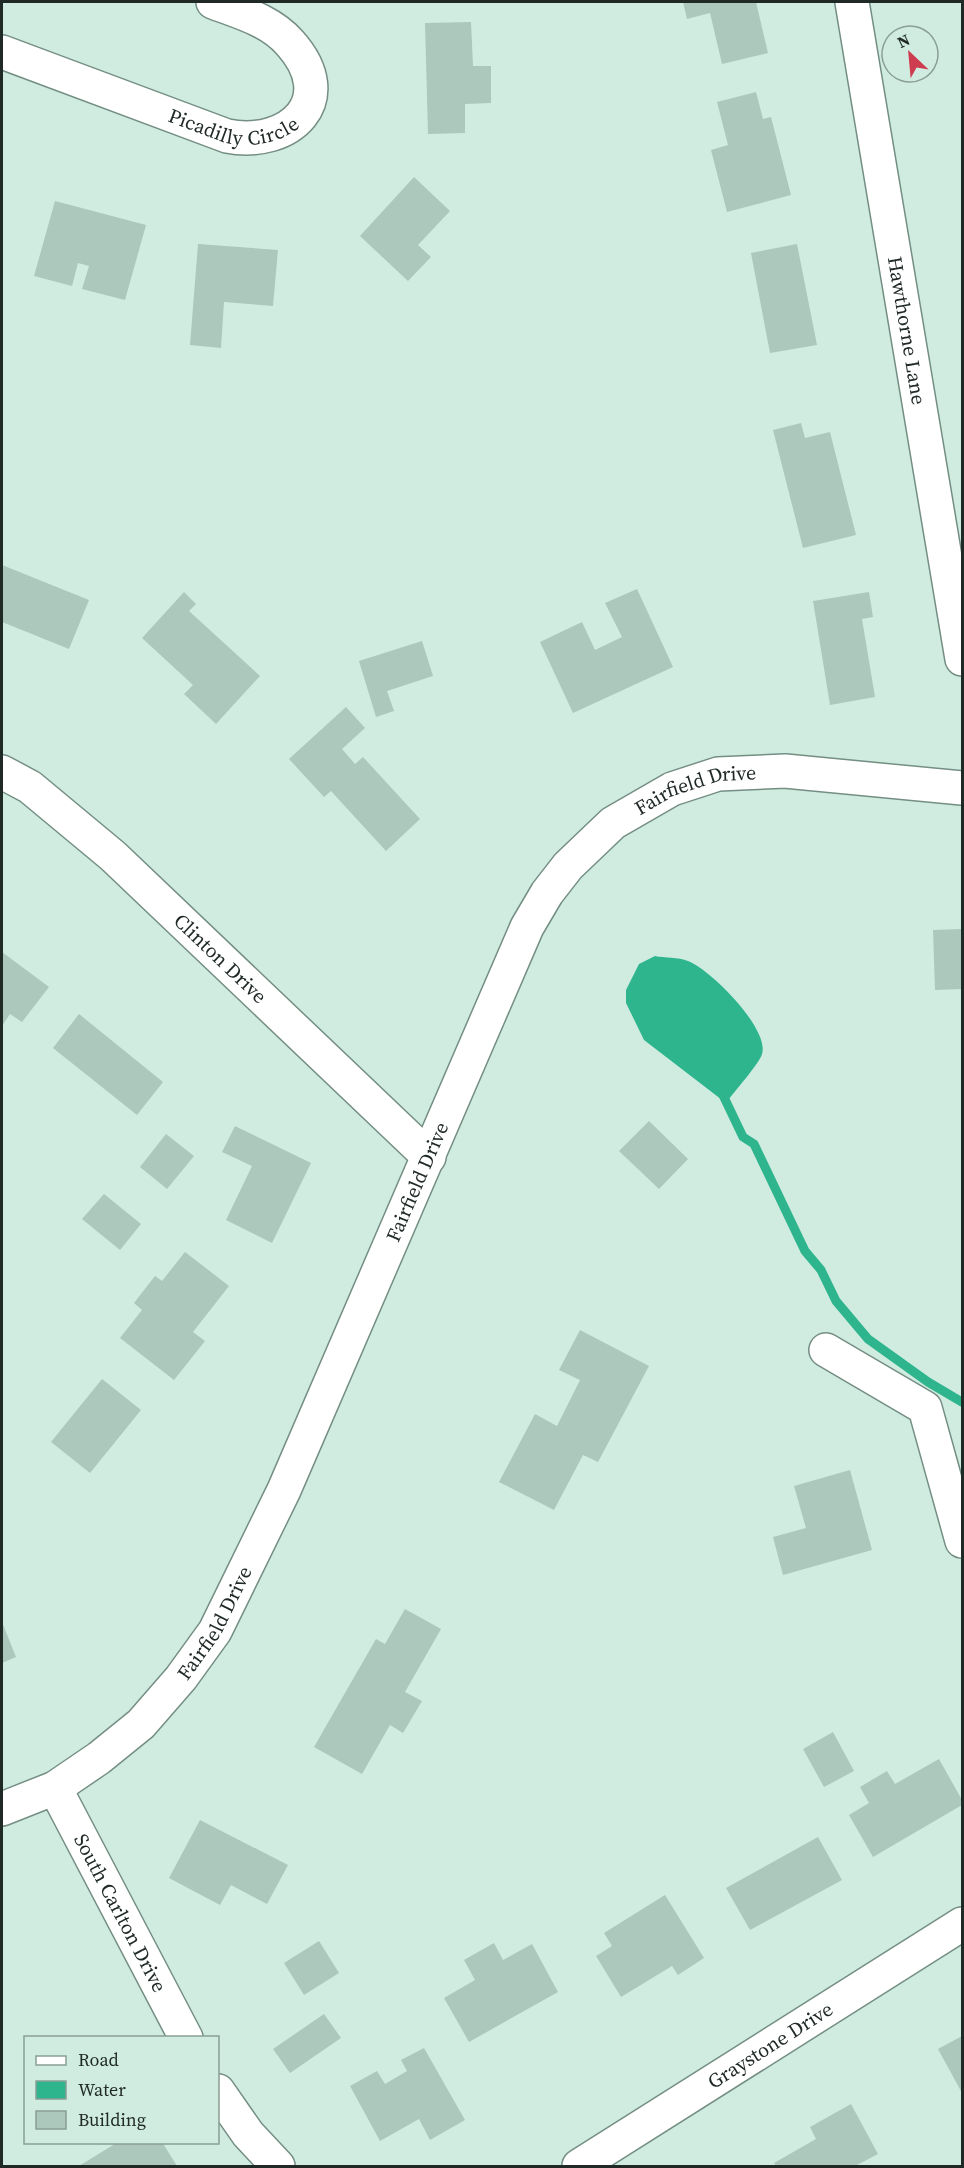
<svg xmlns="http://www.w3.org/2000/svg" width="964" height="2168" font-family="'Source Serif 4',serif">
  <style>
    .water { fill: #2fb58d }
    .lines { fill: none; stroke-linecap: round; stroke-linejoin: round }
    .stream { stroke: #2fb58d; stroke-width: 9 }
    .building { fill: #acc7bc }
    .minor-casing { stroke: #748e83; stroke-width: 36 }
    .minor { stroke: #fff; stroke-width: 33 }
    .labels { text-anchor: middle; stroke-width: 4.5; stroke-linejoin: round; paint-order: stroke }
    .street-label { font-size: 20px; fill: #1f2925; stroke: #d0ece0 }
  </style>
  <rect width="100%" height="100%" fill="#d0ece0"/>
  <path class="water" d="M 655,956 C 665,958 678,957 688,961 C 710,969 770,1029 762,1054 C 760,1063 733,1093 726,1103 L 644,1040 L 626,1003 L 626,990 L 639,964 Z"/>
  <g class="lines">
    <polyline class="stream" points="722,1093 743,1137 754,1144 805,1251 821,1270 836,1301 868,1339 928,1382 962,1402"/>
  </g>
  <g class="building">
    <polygon points="683,2 756,2 768,53 722,64 710,13 687,19"/>
    <polygon points="471,22 473,66 491,66 491,103 465,104 465,133 428,134 425,23"/>
    <polygon points="756,92 763,119 771,117 791,195 727,212 711,150 728,145 717,102"/>
    <polygon points="414,177 450,211 418,245 431,257 408,281 360,236"/>
    <polygon points="55,201 146,225 125,300 82,289 89,266 78,263 72,286 34,276"/>
    <polygon points="198,244 278,250 273,306 224,302 221,348 190,345"/>
    <polygon points="797,244 817,345 770,353 751,253"/>
    <polygon points="801,423 805,438 830,432 856,535 803,548 773,430"/>
    <polygon points="2,565 89,600 69,649 2,622"/>
    <polygon points="637,589 673,667 573,713 540,642 582,622 595,650 622,637 605,603"/>
    <polygon points="184,592 196,604 189,611 260,676 216,724 184,694 193,685 142,638"/>
    <polygon points="869,592 873,617 862,619 875,697 830,705 813,601"/>
    <polygon points="422,641 433,676 387,691 394,711 376,717 359,661"/>
    <polygon points="346,707 365,728 342,749 355,764 363,757 420,819 386,851 331,791 324,797 289,759"/>
    <polygon points="962,929 962,989 935,990 933,930"/>
    <polygon points="2,952 49,987 22,1022 10,1014 2,1026"/>
    <polygon points="79,1014 163,1082 137,1115 53,1048"/>
    <polygon points="649,1121 688,1159 659,1189 619,1151"/>
    <polygon points="235,1126 311,1163 272,1243 226,1220 252,1166 222,1152"/>
    <polygon points="166,1134 194,1156 167,1189 140,1167"/>
    <polygon points="104,1194 141,1224 120,1250 82,1219"/>
    <polygon points="185,1252 229,1286 193,1332 205,1341 174,1380 120,1338 142,1310 134,1303 155,1276 162,1281"/>
    <polygon points="580,1330 649,1366 598,1462 583,1455 554,1510 499,1482 535,1414 557,1426 580,1380 559,1370"/>
    <polygon points="102,1379 141,1410 90,1473 51,1442"/>
    <polygon points="850,1470 872,1550 783,1575 773,1537 806,1528 794,1486"/>
    <polygon points="405,1609 441,1629 405,1692 422,1701 403,1733 390,1725 362,1774 314,1747 376,1639 385,1644"/>
    <polygon points="2,1622 16,1657 2,1663"/>
    <polygon points="833,1732 854,1771 824,1787 803,1749"/>
    <polygon points="939,1759 962,1800 962,1805 873,1857 849,1815 869,1803 860,1787 887,1771 895,1784"/>
    <polygon points="200,1820 288,1865 267,1904 231,1885 220,1905 169,1878"/>
    <polygon points="818,1837 842,1880 750,1930 726,1888"/>
    <polygon points="665,1895 704,1958 678,1975 672,1966 621,1997 596,1956 612,1946 604,1933"/>
    <polygon points="319,1941 339,1973 304,1995 284,1963"/>
    <polygon points="494,1943 503,1960 532,1944 558,1992 469,2042 444,1998 475,1980 464,1960"/>
    <polygon points="324,2014 341,2038 290,2073 273,2049"/>
    <polygon points="962,2036 962,2093 938,2049"/>
    <polygon points="424,2048 465,2120 430,2140 419,2119 380,2141 350,2086 377,2071 385,2084 407,2071 401,2060"/>
    <polygon points="851,2104 878,2154 855,2166 776,2166 774,2163 816,2139 810,2127"/>
    <polygon points="118,2142 162,2142 177,2166 79,2166"/>
  </g>
  <g class="lines">
    <defs>
      <g id="minor">
        <path id="s1" d="M 852,2 L 962,659"/>
        <path id="s2" d="M 2,52 L 227,136 C 290,148 341,100 290,43 C 270,20 239,12 213,2"/>
        <path id="s3" d="M 2,772 L 30,787 L 113,856 L 429,1157"/>
        <polyline points="826,1350 925,1408 962,1541"/>
        <path id="s4" d="M 55,1788 L 186,2038"/>
        <path id="s5" d="M 2,1809 L 55,1788 L 99,1758 L 141,1724 L 181,1678 L 215,1631 L 284,1490 L 527,927 L 547,893 L 568,866 L 613,823 L 672,789 L 718,774 L 785,771 L 962,788"/>
        <polyline points="218,2091 248,2134 278,2166"/>
        <path id="s6" d="M 579,2166 L 962,1924"/>
      </g>
    </defs>
    <use href="#minor" class="minor-casing"/>
    <use href="#minor" class="minor"/>
  </g>
  <g class="labels">
    <g class="street-label">
      <text dy="7" stroke="none"><textPath href="#s2" startOffset="246">Picadilly Circle</textPath></text>
      <text dy="7" stroke="none"><textPath href="#s1" startOffset="333">Hawthorne Lane</textPath></text>
      <text dy="7" stroke="none"><textPath href="#s5" startOffset="1280">Fairfield Drive</textPath></text>
      <text dy="7" stroke="none"><textPath href="#s3" startOffset="288">Clinton Drive</textPath></text>
      <text dy="7" stroke="none"><textPath href="#s5" startOffset="776">Fairfield Drive</textPath></text>
      <text dy="7" stroke="none"><textPath href="#s5" startOffset="290">Fairfield Drive</textPath></text>
      <text dy="7" stroke="none"><textPath href="#s4" startOffset="141">South Carlton Drive</textPath></text>
      <text dy="7" stroke="none"><textPath href="#s6" startOffset="226">Graystone Drive</textPath></text>
    </g>
  </g>
  <rect width="964" height="2168" fill="none" stroke="#1f2925" stroke-width="6"/>
  <rect x="24" y="2036" width="195" height="108" fill="#d0ece0" stroke="#899e95" stroke-width="1.5"/>
  <rect x="36" y="2056" width="30" height="9" fill="#ffffff" stroke="#899e95" stroke-width="1.5"/>
  <text x="78" y="2066" font-size="18" fill="#1f2925">Road</text>
  <rect x="36" y="2081" width="30" height="18" fill="#2fb58d" stroke="#899e95" stroke-width="1.5"/>
  <text x="78" y="2096" font-size="18" fill="#1f2925">Water</text>
  <rect x="36" y="2111" width="30" height="18" fill="#acc7bc" stroke="#899e95" stroke-width="1.5"/>
  <text x="78" y="2126" font-size="18" fill="#1f2925">Building</text>
  <g transform="translate(910 54) rotate(334)"><circle r="28" fill="#d0ece0" stroke="#899e95" stroke-width="1.5"/>
  <path d="M0-4.5L10 22L0 15L-10 22Z" fill="#cd3d4f"/>
  <text y="-9" font-size="16" font-weight="bold" text-anchor="middle" fill="#1f2925">N</text>
  </g>
</svg>
